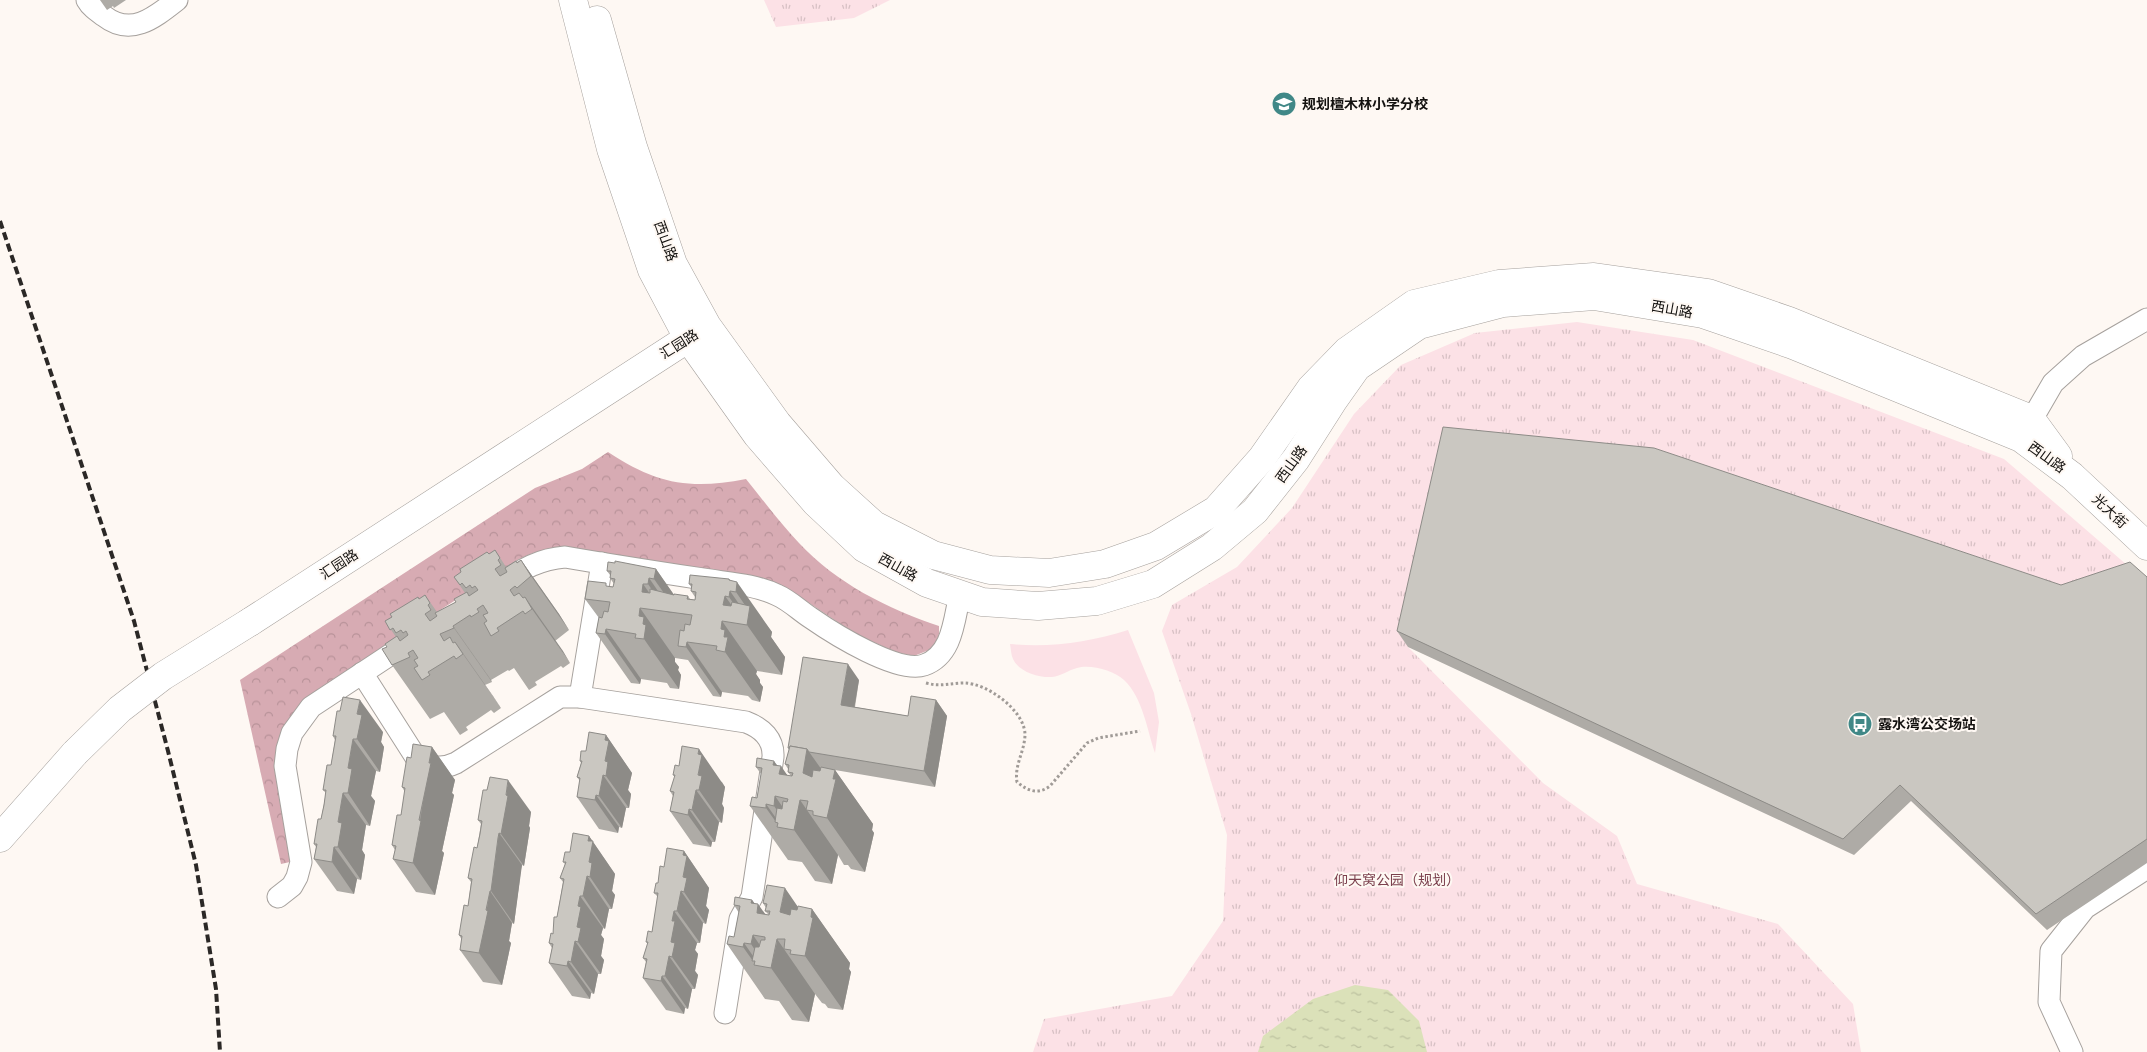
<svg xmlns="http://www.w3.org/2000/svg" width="2147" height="1052" font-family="'Fira Sans Condensed','Noto Sans SC',sans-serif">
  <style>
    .grass { fill: #fce1e6 }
    .forest { fill: url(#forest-crowns) }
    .park { fill: url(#park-tufts) }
    .water { fill: url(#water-ripples) }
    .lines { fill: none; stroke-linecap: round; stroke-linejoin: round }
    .minor-casing { stroke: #a6a19d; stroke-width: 23 }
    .major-casing { stroke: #a6a19d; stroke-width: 29 }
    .path { stroke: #a09b97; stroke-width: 3; stroke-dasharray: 2.5 2.5; stroke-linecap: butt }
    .minor { stroke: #fff; stroke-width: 21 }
    .major { stroke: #fff; stroke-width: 28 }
    .rail { stroke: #2b2826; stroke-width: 4; stroke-dasharray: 8 4; stroke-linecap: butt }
    .major-bridge-casing { stroke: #a6a19d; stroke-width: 29; stroke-linecap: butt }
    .major-bridge { stroke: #fff; stroke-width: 28 }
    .wall { fill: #aeaba6 }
    .shaded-wall { fill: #8d8b87 }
    .building { fill: #cac7c1; stroke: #8d8b87 }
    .labels { text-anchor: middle; stroke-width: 4; stroke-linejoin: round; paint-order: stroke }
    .poi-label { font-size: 14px; font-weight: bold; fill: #13110f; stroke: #fef8f3; text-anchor: start }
    .street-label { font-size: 14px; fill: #13110f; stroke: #fef8f3 }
    .park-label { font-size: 14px; fill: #7c414e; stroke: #fef8f3 }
  </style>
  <defs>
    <pattern id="forest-crowns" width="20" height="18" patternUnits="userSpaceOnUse" patternTransform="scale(1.25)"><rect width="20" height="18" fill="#d7abb3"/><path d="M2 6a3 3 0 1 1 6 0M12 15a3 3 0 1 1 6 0" fill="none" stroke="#b89299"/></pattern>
    <pattern id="park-tufts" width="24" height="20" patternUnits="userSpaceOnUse" patternTransform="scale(1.25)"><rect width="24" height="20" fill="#fce1e6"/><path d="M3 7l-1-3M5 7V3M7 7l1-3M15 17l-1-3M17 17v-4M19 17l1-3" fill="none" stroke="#d7c0c4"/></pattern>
    <pattern id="water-ripples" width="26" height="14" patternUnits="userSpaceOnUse" patternTransform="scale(1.25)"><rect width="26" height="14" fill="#dbe1b9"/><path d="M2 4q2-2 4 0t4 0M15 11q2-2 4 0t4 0" fill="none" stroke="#bbc09e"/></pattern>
  </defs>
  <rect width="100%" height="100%" fill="#fef8f3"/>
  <path class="grass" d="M 1128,630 L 1154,693 L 1159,722 L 1155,753 C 1147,730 1143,698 1124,680 C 1114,671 1091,664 1077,668 C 1069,670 1061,676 1052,677 C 1039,678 1019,672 1013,659 C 1011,655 1011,649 1010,644 C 1051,648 1089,642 1128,630 Z"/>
  <path class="forest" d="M 608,452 C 656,484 690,490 746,479 C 763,500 780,523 799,543 C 836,583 888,609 939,626 L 939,634 L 936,643 L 929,650 L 914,656 L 895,652 L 854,633 L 797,595 L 557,548 L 533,553 L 519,559 L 320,688 L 296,709 L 287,722 L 275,767 L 290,862 L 281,864 L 240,680 L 535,488 L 582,469 Z"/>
  <g class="park">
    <polygon points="764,0 890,0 854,18 776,27"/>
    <polygon points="1577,322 1693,340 2004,459 2142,578 2075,604 1454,443 1408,647 1543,783 1617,836 1637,884 1778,924 1853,1004 1861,1052 1033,1052 1044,1019 1172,996 1223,921 1227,835 1191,714 1162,631 1172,605 1237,567 1292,508 1354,414 1401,365 1475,333"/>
  </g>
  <polygon class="water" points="1355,985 1388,990 1419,1021 1427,1052 1258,1052 1263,1036 1313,999"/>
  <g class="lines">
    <defs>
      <g id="minor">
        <path d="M 87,0 C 91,7 97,11 104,16 C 131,37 154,18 177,0"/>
        <polyline points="2024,433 2053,383 2083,356 2147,319"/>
        <path d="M 502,583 C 522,569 540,559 565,557 C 611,565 657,572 703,579 C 727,583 754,584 777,595 C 789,600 800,611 811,618 C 834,634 898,674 924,665 C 953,655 954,619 960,594"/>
        <path d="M 362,673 L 415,756 C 428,768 441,770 456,763 L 560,697 L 580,697 L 746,722 C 762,728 774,739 773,757 L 752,897 L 740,919 L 725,1013"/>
        <polyline points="580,697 602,563"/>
        <polyline points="278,897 292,886 297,877 301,862 285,766 287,749 292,733 311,707 411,641"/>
        <polyline points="2072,1052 2049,1002 2051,951 2085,908 2147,868"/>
      </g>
      <g id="major">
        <polyline points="573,0 611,149 652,270 688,338 757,435 816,503 864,548 927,583 982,602 1038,606 1097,601 1153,584 1212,547 1255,511 1296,459 1333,401 1357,367 1419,325 1503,303 1594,296 1703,314 1793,345 2021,438 2072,476 2147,546"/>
        <polyline points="597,20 633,147 673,264 707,326 777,423 832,487 874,525 933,555 990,570 1049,573 1105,564 1156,546 1216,510 1262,458 1311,388 1347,351 1414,304 1499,284 1594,277 1708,293 1789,321 2031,419 2058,456"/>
        <polyline points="250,622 704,328"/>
        <polyline points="0,838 75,753"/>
      </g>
    </defs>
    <use href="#minor" class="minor-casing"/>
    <use href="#major" class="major-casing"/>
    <path class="path" d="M 926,683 C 940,687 951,683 964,683 C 987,683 1024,710 1025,734 C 1025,751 1014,765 1017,782 C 1028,791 1038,795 1050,786 L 1087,743 L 1098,738 L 1140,731"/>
    <use href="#minor" class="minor"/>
    <use href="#major" class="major"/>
    <polyline class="rail" points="0,221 134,621 168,751 196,865 216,989 220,1052"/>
    <defs>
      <polyline id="major-bridge" points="75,753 120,709 163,676 250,622"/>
    </defs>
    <use href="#major-bridge" class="major-bridge-casing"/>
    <use href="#major-bridge" class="major-bridge"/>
  </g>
  <g class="wall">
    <polygon points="100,0 126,0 114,8 113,6 107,10"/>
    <polygon points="495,550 506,567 521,560 559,614 569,630 555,641 570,663 563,668 561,666 535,682 537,685 529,690 514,668 509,671 508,670 491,680 492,682 485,685 501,708 494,713 491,710 466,727 468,730 460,735 444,712 430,719 392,665 387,647 396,637 385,621 425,595 437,612 456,602 465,593 454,577"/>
    <polygon points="656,569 674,595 688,596 690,599 695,600 695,597 691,591 692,588 689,584 729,579 772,632 771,637 785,657 782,675 757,671 756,674 760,680 760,683 763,687 760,702 752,700 748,696 722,692 721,697 713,696 688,660 675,658 675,662 679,667 678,670 681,675 679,689 670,688 667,683 641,679 640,684 631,683 596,633 599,618 585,599 609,586 613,587 614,584 610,578 610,575 607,571"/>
    <polygon points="2147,577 2147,863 2047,930 1911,801 1854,855 1408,647 1397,631 2061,585"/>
    <polygon points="859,680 855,707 908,716 936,700 947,716 935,787 835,770 873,824 872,830 874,833 865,872 851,869 848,865 844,865 838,855 832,884 815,881 802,862 788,860 750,806 757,798 761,774 756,767 777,765 788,776 791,776 788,772 788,769 785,764 789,750 788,748"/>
    <polygon points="383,732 381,742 384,747 380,772 376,771 371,796 375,801 370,826 366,825 362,850 365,855 361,880 357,879 354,894 337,891 314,859 316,847 314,844 321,819 326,793 323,790 331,765 335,740 333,736"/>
    <polygon points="606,735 632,773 628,790 631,794 629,808 626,808 622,828 619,827 618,833 599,829 577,797 580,781 577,777 581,763 580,761"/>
    <polygon points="432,747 455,780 452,793 454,795 442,851 444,853 435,895 416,892 393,859 395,850 392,845 401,815 405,792 402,787 411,758"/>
    <polygon points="679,766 722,782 725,787 722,804 724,808 722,823 719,822 715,842 712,842 711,847 693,844 670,811 673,796 670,791 675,777 673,775"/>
    <polygon points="487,790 531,812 529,826 530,828 524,866 522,865 521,870 514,924 512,923 509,941 511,943 502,985 483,982 460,950 462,940 459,935 468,906 471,882 468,878 477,848 481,824 478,820"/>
    <polygon points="589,836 615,874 612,891 615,895 612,909 609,909 605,929 603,928 601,935 604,939 601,956 604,960 601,974 598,974 594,994 591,993 590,999 572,996 549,963 552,948 549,943 553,934 557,917 563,882 560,878 565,864 563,862"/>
    <polygon points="684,851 709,888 706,906 709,910 706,924 703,923 700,943 697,943 695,950 698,954 695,971 698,975 695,989 692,989 688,1009 685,1008 684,1014 666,1010 643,978 646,962 643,958 648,944 646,942 652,932 658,897 654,893 658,883 664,867"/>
    <polygon points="752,900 755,904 765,915 769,915 765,911 766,908 763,903 812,909 850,963 849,969 851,972 843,1010 828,1008 825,1004 822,1003 815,994 809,1022 792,1020 779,1001 765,999 727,944 734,937 739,913 734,905"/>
  </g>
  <g class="shaded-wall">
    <polygon points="521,560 559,614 569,630 531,576"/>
    <polygon points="656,569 688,615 678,613 654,579"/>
    <polygon points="649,578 673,613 667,612 648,584"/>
    <polygon points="729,579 736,589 737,582 772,632 771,637 785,657 782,675 747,625 747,623 729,597 730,591 748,617 749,611 736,592 729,580"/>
    <polygon points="643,584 662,611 642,592"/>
    <polygon points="725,596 745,624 723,605"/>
    <polygon points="525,597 563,651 570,663 532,609"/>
    <polygon points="640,608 675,658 675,662 679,667 678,670 681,675 679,689 644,639 643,624 639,616"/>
    <polygon points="722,621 757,671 756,674 760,680 760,683 763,687 760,702 725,652 724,637 721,629"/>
    <polygon points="453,626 491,680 492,682 454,628"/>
    <polygon points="606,629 641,679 640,684 605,634"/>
    <polygon points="455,642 493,696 501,708 463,654"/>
    <polygon points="687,642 722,692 721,697 686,647"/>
    <polygon points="848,664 859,680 852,721 841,705"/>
    <polygon points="360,700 383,732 381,742 384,747 380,772 357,739 357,714"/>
    <polygon points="936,700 947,716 935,787 924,771"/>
    <polygon points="606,735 632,773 628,790 631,794 629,808 606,776 605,740"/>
    <polygon points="353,739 376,771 371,796 375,801 370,826 348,793 348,768"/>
    <polygon points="432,747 455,780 452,793 454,795 442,851 444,853 435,895 413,863"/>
    <polygon points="699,749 725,787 722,804 724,808 722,823 699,790 698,754"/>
    <polygon points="807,749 834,787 833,779 835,770 873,824 872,830 874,833 865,872 827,818 803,773"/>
    <polygon points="774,761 780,769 781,766 805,801 800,800 838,855 832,884 794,830 790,829 774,806 775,796 795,825 799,803 779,774 773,765"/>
    <polygon points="603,775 626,808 622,828 599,796"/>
    <polygon points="508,780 531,812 529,826 530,828 524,866 501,834"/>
    <polygon points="696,790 719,822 715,842 692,810"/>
    <polygon points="343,793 366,825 362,850 365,855 361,880 338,847 338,822"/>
    <polygon points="596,795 619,827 618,833 595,800"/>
    <polygon points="766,804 783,828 778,823 776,822 766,808"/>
    <polygon points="689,809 712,842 711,847 688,815"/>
    <polygon points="499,833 522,865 514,924 491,891"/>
    <polygon points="589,836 615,874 612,891 615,895 612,909 590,877 588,841"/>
    <polygon points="334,847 357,879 354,894 332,862"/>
    <polygon points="684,851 709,888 706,906 709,910 706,924 684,892 683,855"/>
    <polygon points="587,876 609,909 605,929 583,896"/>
    <polygon points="785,888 811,926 811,917 812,909 850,963 849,969 851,972 843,1010 805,956 780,912"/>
    <polygon points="490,891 512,923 509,941 511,943 502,985 479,953"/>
    <polygon points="681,891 703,923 700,943 677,911"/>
    <polygon points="580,896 603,928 601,935 604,939 601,956 604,960 601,974 578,942 577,927 578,906"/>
    <polygon points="752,900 758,908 758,904 783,939 777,939 815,994 809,1022 771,968 767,968 751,944 753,935 772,963 777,942 757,913 751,903"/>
    <polygon points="674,911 697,943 695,950 698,954 695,971 698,975 695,989 672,957 671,942 672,921"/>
    <polygon points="575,941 598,974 594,994 571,962"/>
    <polygon points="744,943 760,966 755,961 753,961 743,947"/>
    <polygon points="669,956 692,989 688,1009 665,976"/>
    <polygon points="568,961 591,993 590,999 567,966"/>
    <polygon points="662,976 685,1008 684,1014 661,981"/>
  </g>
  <g class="building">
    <polygon points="1443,427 1654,448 2061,585 2130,562 2147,577 2147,839 2036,914 1900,785 1843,839 1397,631"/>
    <polygon points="495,550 500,558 498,560 501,565 495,569 500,576 507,572 505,568 516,561 517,563 521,560 531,576 517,588 515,586 510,590 514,596 519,593 523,598 525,597 532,609 525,614 523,611 497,628 499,631 491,636 484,623 487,621 483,615 488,613 483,605 477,609 479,612 471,617 470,615 453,626 454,628 440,634 444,641 450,637 453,643 455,642 463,654 456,659 454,656 428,672 430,675 422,680 414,668 418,666 414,660 418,658 413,650 408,653 410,657 392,665 382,649 387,647 385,644 397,636 400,641 408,635 406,631 403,633 401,630 396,633 393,628 390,630 385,621 392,617 390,614 418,597 419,599 425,595 430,603 428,605 431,610 425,614 430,621 437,616 435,613 456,602 454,599 467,592 469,596 478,590 475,586 472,588 470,585 466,588 462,583 460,585 454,577 461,572 460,569 487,552 489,554"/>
    <polygon points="615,561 656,569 654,579 649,578 648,584 643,584 642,592 650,593 650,589 674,595 674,594 688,596 687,599 695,600 696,592 691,591 692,584 689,584 690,575 729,579 729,580 737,582 736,592 730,591 729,597 725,596 723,605 731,606 732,602 750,606 747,625 722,621 721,629 725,630 724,637 728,637 725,652 716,650 717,646 687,642 686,647 678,646 680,630 684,631 685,624 690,625 692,615 640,608 639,616 644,617 643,624 646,625 644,639 635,638 636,634 606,629 605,634 596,633 599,617 602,618 604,611 608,612 610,602 585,599 588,581 606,583 606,586 613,587 615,579 610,578 611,571 607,571 608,562 615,563"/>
    <polygon points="803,657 848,664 841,705 908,716 911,696 936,700 924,771 809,752 807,749 790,746 789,748 788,748"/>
    <polygon points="343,697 360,700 357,714 362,715 357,739 353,739 348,768 352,769 348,793 343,793 338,822 342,823 338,847 334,847 332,862 314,859 317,844 314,844 318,819 321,819 324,805 326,790 323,790 327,765 331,765 336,736 333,736 337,711 340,711"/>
    <polygon points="589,732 606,735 605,740 609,741 605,761 608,762 606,776 603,775 599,796 596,795 595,800 577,797 580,778 577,777 582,761 580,761 581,751 586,751"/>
    <polygon points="413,744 432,747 429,763 431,763 419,820 421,821 413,863 393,859 396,846 392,845 397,815 401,815 405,788 402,787 407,757 411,758"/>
    <polygon points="682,746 699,749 698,754 702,755 698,775 702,776 699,790 696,790 692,810 689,809 688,815 670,811 674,792 670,791 675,775 673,775 675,765 679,766"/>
    <polygon points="790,746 807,749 803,773 812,777 813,770 820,771 821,767 835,770 833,779 836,779 827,818 813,815 813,811 806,810 808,801 800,800 794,830 777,827 778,823 775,822 777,808 782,809 783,801 787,802 788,799 775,796 774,806 766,804 766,808 750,806 752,797 757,798 762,768 756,767 757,758 774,761 773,765 781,766 779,774 792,776 793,773 788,772 789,765 785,764"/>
    <polygon points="490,777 508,780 506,795 508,796 501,834 499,833 498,838 491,891 490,891 486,910 488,911 479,953 460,950 462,936 459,935 464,905 468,906 472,879 468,878 474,847 477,848 480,834 482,821 478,820 483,790 487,790"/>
    <polygon points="573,833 589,836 588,841 593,841 589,862 592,863 590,877 587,876 583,896 580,896 578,906 581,907 577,927 581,928 578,942 575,941 571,962 568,961 567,966 549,963 553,944 549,943 551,933 553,934 554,917 557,917 564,879 560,878 566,862 563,862 565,852 570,852"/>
    <polygon points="667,848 684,851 683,855 687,856 683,877 687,878 684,892 681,891 677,911 674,911 672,921 675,921 671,942 675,943 672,957 669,956 665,976 662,976 661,981 643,978 647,959 643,958 648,942 646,942 648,931 652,932 658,893 654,893 656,883 658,883 660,866 664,867"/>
    <polygon points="767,885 785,888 780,912 790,915 791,909 797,910 798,906 812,909 811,917 813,918 805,956 790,954 791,950 784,949 785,939 777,939 771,968 754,965 755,961 752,961 755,947 759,947 761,940 765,940 765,937 753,935 751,944 744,943 743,947 727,944 729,936 734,937 740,906 734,905 735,897 752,900 751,903 758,904 757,913 769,915 770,911 765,911 767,904 763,903"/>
  </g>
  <defs>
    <symbol id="school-disc" viewBox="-11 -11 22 22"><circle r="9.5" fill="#408887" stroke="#fef8f3"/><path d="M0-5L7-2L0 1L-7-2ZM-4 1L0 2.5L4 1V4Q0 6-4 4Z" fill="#fff"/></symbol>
    <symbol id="bus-disc" viewBox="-11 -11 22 22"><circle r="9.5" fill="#408887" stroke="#fef8f3"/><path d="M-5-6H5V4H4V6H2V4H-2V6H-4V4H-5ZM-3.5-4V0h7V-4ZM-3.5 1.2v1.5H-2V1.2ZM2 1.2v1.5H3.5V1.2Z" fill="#fff"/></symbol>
  </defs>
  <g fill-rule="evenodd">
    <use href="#school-disc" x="1270" y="90" width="28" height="28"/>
    <use href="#bus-disc" x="1846" y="710" width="28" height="28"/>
  </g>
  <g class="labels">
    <g class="poi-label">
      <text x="1302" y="109">规划檀木林小学分校</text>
      <text x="1878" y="729">露水湾公交场站</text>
    </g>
    <g class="street-label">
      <text transform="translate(666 241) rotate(70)" y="5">西山路</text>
      <text transform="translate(1672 309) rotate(10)" y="5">西山路</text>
      <text transform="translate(679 344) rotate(-32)" y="5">汇园路</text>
      <text transform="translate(2047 457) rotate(36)" y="5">西山路</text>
      <text transform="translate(1291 464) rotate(-54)" y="5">西山路</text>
      <text transform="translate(2110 511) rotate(43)" y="5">光大街</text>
      <text transform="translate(339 564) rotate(-33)" y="5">汇园路</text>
      <text transform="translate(898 567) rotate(29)" y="5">西山路</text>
    </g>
    <g class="park-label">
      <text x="1397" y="885">仰天窝公园（规划）</text>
    </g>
  </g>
</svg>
